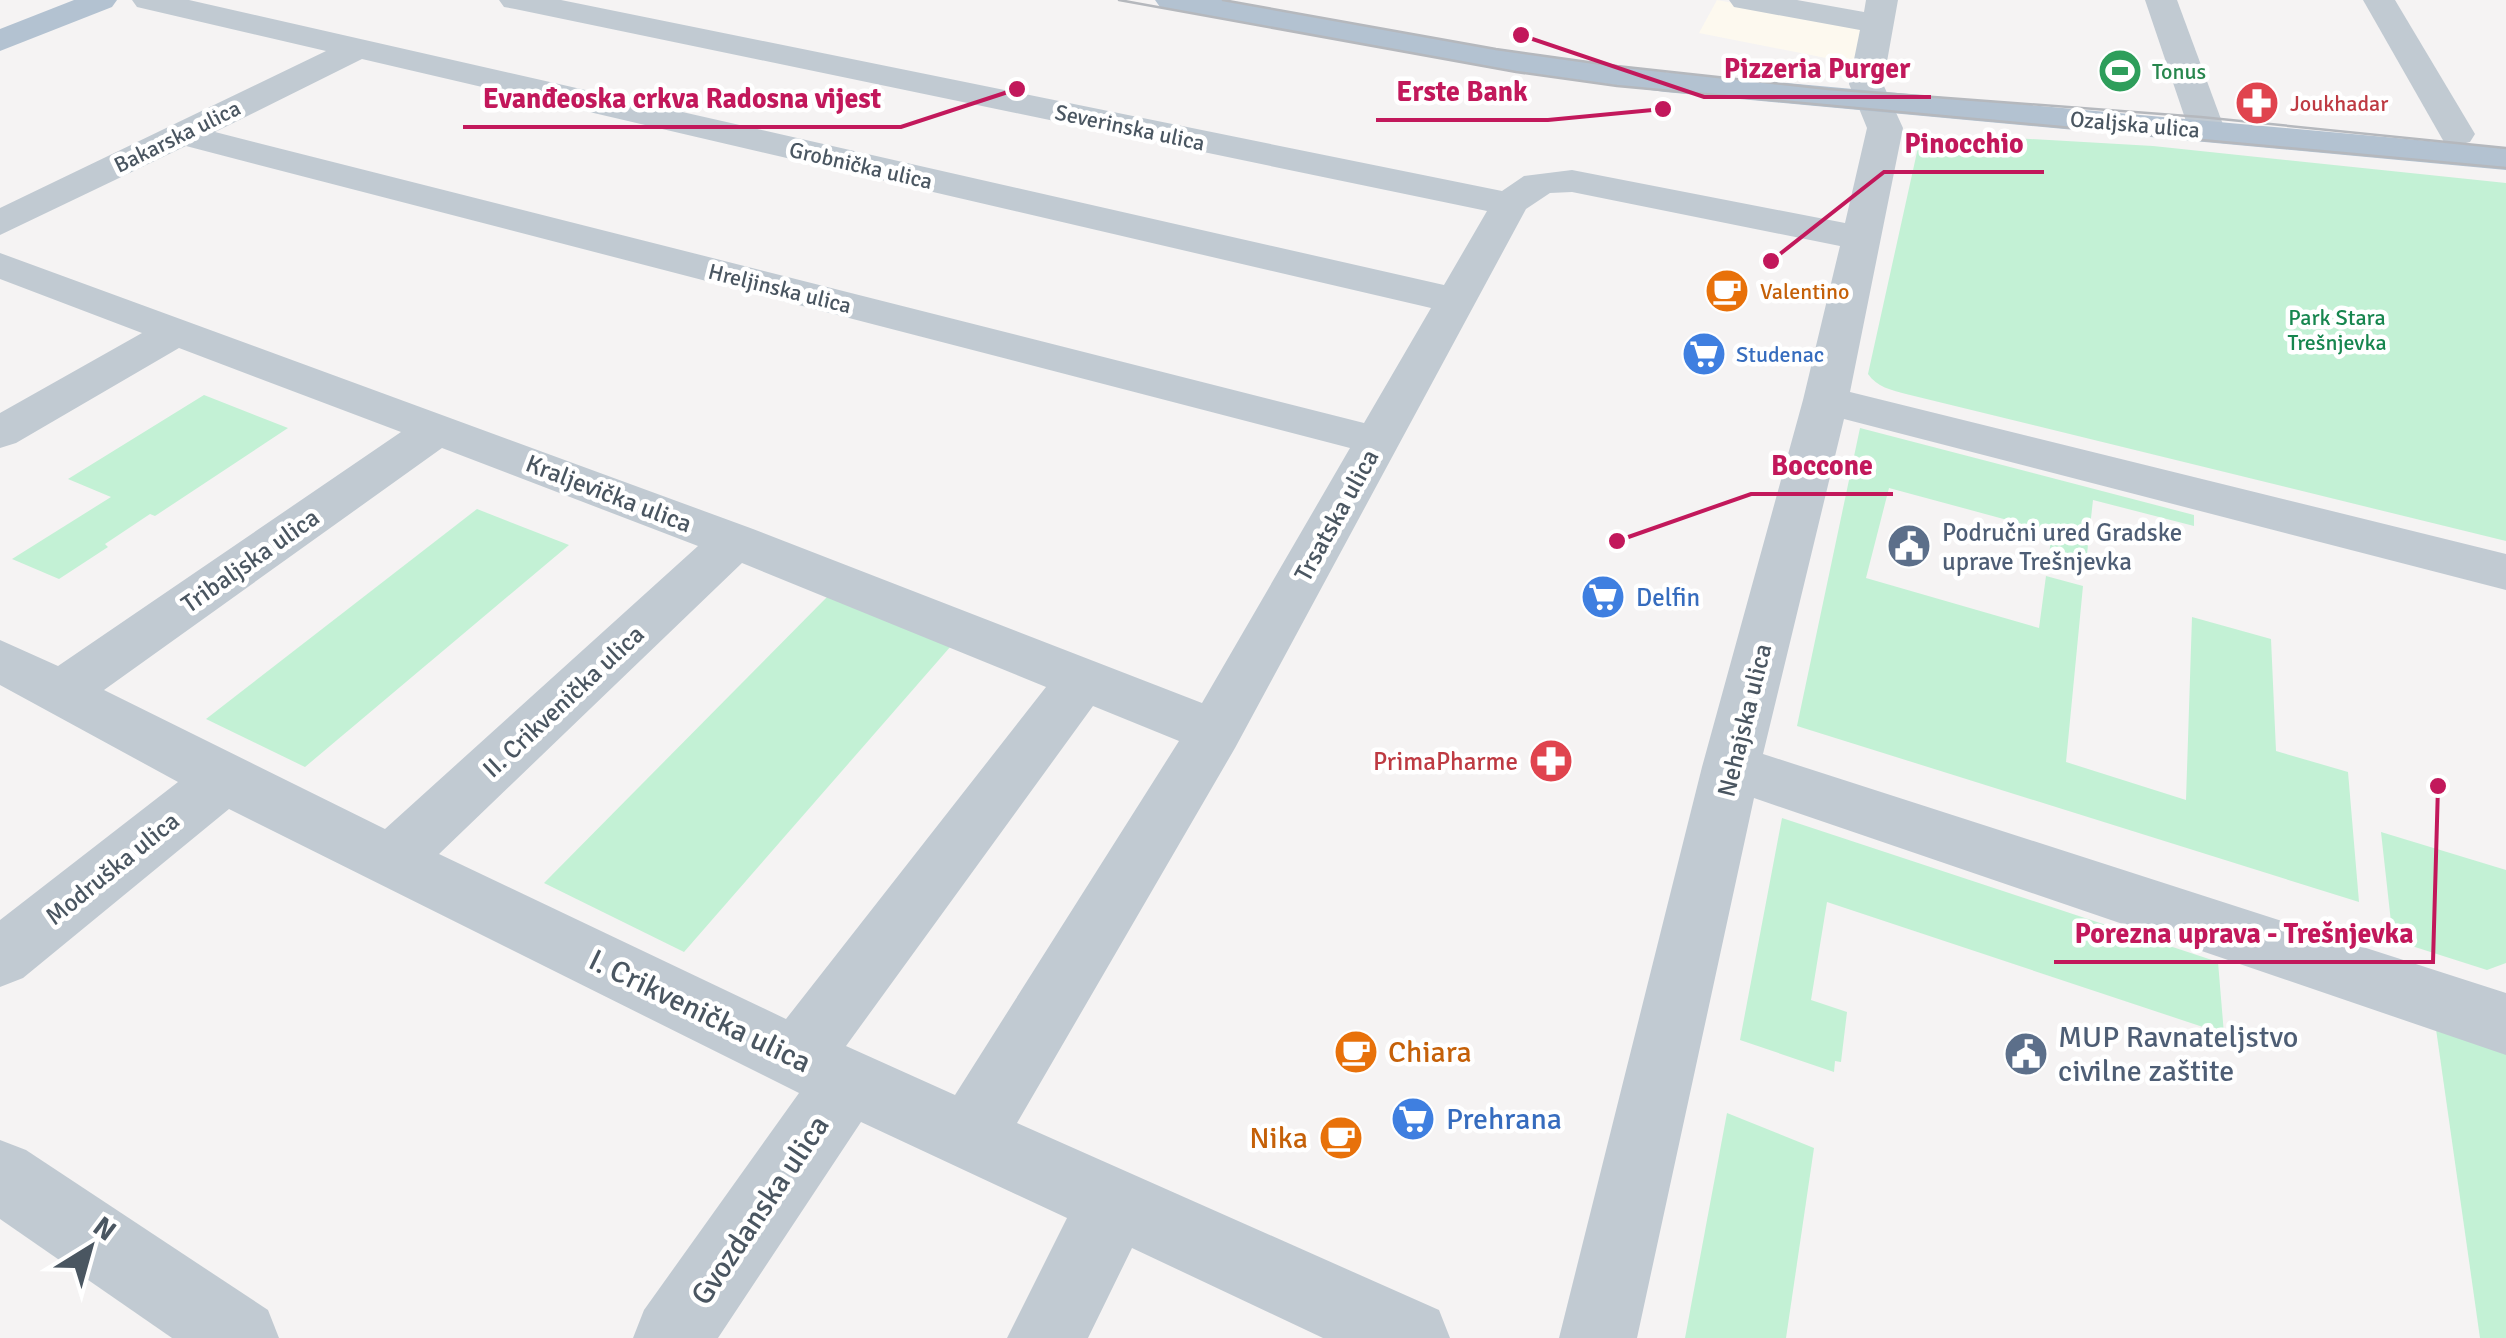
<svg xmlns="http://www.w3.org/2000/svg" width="2506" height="1338" font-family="Signika,sans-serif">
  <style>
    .commercial { fill: #fdf9ef }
    .green { fill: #c3f1d5 }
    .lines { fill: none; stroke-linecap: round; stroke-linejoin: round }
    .minor { fill: #c1cad2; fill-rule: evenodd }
    .major { fill: #b3c2d1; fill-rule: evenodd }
    .tram { stroke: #b5b8bd; stroke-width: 2.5 }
    .labels { text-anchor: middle; stroke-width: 9; stroke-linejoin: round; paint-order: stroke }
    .far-leisure-label { font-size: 22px; fill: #27864d; stroke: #fff; text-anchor: start }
    .far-health-label { font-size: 22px; fill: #be3a42; stroke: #fff; text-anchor: start }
    .far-street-label { font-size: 22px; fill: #4a5661; stroke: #fff }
    .far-food-label { font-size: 22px; fill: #c56008; stroke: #fff; text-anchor: start }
    .far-park-label { font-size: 22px; fill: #17864f; stroke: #fff }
    .far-shop-label { font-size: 22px; fill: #366cbe; stroke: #fff; text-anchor: start }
    .street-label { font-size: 25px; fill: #4a5661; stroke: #fff }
    .service-label { font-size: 25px; fill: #4e5e75; stroke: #fff; text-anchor: start }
    .shop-label { font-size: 25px; fill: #366cbe; stroke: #fff; text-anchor: start }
    .health-label { font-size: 25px; fill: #be3a42; stroke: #fff; text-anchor: end }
    .near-street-label { font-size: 30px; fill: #4a5661; stroke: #fff }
    .near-service-label { font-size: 30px; fill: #4e5e75; stroke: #fff; text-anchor: start }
    .near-food-label { font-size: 30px; fill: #c56008; stroke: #fff; text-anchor: start }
    .near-shop-label { font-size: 30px; fill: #366cbe; stroke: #fff; text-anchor: start }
    .leader { fill: none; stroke: #c2185b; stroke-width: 4 }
    .callout-dot { fill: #c2185b; stroke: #fff; stroke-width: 4 }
    .callout-label { font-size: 28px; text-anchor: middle; font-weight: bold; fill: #c2185b; stroke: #fff; stroke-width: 9; stroke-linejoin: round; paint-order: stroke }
  </style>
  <rect width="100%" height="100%" fill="#f5f3f3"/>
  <polygon class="commercial" points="1717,0 1843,23 1860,29 1856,64 1699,33"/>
  <g class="green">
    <path d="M 2014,138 L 2153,146 L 2506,183 L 2506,541 L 1906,394 C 1891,390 1877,387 1868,374 L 1919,143 L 2019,151 Z"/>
    <polygon points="204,395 288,428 155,516 150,514 105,544 108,547 59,579 12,559 111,497 68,479"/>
    <polygon points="1860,428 2194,515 2194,526 2093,500 2085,572 2048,562 2052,532 1889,488 1866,578 2039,628 2046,576 2083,586 2066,762 2186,800 2192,617 2271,639 2276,751 2348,772 2359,902 1797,726"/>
    <polygon points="477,509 569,545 305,767 206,719"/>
    <polygon points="829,595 951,646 684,952 544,883"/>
    <polygon points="1782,818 2218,962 2224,1034 1827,902 1811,1000 1847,1012 1841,1062 1835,1061 1834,1072 1740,1040"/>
    <polygon points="2381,832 2506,870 2506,963 2487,970 2393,940"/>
    <polygon points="2436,1029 2506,1054 2506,1338 2480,1338"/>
    <polygon points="1727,1113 1814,1148 1786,1338 1685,1338"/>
  </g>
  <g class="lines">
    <g class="minor">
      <path d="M 132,0 L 189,0 L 1444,285 L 1487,211 L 515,9 L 504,7 L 499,0 L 561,0 L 1502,191 L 1524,176 L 1572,170 L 1845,223 L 1867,128 L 1849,84 L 1860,30 L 1745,9 L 1734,7 L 1729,0 L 1797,0 L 1864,12 L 1866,0 L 1898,0 L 1883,84 L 1903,128 L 1850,392 L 2506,554 L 2506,590 L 1844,419 L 1763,754 L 2506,993 L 2506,1055 L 1754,798 L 1637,1338 L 1559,1338 L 1702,767 L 1803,400 L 1840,246 L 1572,192 L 1550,193 L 1526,209 L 1235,748 L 1017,1123 L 1439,1310 L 1450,1338 L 1323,1338 L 1132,1248 L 1088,1338 L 1007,1338 L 1067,1218 L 861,1122 L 718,1338 L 633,1338 L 644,1310 L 799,1093 L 229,809 L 23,978 L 0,987 L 0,920 L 178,782 L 0,685 L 0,640 L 58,666 L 401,432 L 179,348 L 16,443 L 0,448 L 0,413 L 142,333 L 0,279 L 0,253 L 753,529 L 1202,703 L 1350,448 L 186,146 L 0,235 L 0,208 L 326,51 L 137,7 ZM 362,59 L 1431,308 L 1364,423 L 215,132 ZM 442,448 L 698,546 L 385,829 L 104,690 ZM 742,563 L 1046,687 L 786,1019 L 439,854 ZM 1093,706 L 1179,741 L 955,1095 L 846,1046 Z"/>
      <polygon points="2145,0 2177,0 2225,130 2220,138 2207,141 2194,138 2189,130"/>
      <polygon points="2363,0 2395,0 2475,134 2470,142 2457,145 2444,142"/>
      <polygon points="0,1140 26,1150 268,1310 279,1338 172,1338 0,1219"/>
    </g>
    <g class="major">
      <polygon points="74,0 117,0 112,7 0,51 0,29"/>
      <polygon points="1155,0 1223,0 1491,48 1665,72 2506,148 2506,170 1665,92 1491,68 1171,9 1160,7"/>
    </g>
    <g class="tram">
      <polyline points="1119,0 1516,72 1617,86 2506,168"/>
      <polyline points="1223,0 1496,49 1617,66 1828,89 2201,117 2506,148"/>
    </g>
  </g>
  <defs>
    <symbol id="stadium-disc" viewBox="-11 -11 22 22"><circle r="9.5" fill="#2e9e5b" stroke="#fff"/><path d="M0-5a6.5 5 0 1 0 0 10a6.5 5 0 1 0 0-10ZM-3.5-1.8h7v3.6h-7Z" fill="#fff"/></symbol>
    <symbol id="pharmacy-disc" viewBox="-11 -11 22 22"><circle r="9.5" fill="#e0444e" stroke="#fff"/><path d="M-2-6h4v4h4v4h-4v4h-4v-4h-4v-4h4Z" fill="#fff"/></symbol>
    <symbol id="cafe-disc" viewBox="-11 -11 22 22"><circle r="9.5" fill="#e8710a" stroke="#fff"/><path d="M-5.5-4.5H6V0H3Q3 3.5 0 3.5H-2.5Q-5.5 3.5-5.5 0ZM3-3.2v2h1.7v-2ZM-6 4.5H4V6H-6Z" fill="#fff"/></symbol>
    <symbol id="supermarket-disc" viewBox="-11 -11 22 22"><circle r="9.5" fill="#3f7fe0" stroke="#fff"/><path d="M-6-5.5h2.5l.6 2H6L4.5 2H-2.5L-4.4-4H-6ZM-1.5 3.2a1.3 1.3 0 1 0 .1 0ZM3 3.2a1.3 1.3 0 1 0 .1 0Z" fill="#fff"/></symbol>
    <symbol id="civic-disc" viewBox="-11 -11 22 22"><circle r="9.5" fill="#5c6f8a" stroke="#fff"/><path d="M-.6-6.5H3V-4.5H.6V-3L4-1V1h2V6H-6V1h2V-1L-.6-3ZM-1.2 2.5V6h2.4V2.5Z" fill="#fff"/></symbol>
  </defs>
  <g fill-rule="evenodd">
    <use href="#stadium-disc" x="2095" y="46" width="50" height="50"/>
    <use href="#pharmacy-disc" x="2232" y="78" width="50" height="50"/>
    <use href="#cafe-disc" x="1702" y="266" width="50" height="50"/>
    <use href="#supermarket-disc" x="1679" y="329" width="50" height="50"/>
    <use href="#civic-disc" x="1884" y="521" width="50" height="50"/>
    <use href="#supermarket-disc" x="1578" y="572" width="50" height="50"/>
    <use href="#pharmacy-disc" x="1526" y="736" width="50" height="50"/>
    <use href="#cafe-disc" x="1331" y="1027" width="50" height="50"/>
    <use href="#civic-disc" x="2001" y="1029" width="50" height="50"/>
    <use href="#supermarket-disc" x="1388" y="1094" width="50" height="50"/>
    <use href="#cafe-disc" x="1316" y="1113" width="50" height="50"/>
  </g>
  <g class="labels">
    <g class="far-leisure-label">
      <text x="2152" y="79">Tonus</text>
    </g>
    <g class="far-health-label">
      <text x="2290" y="111">Joukhadar</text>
    </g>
    <g class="far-street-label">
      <text transform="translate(2135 124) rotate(5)" y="8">Ozaljska ulica</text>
      <text transform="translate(1130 127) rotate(12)" y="8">Severinska ulica</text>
      <text transform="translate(177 136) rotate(-26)" y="8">Bakarska ulica</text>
      <text transform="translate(861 165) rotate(13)" y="8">Grobnička ulica</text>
      <text transform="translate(780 288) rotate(14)" y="8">Hreljinska ulica</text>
    </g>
    <g class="far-food-label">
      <text x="1760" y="299">Valentino</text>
    </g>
    <g class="far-park-label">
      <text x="2337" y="325">Park Stara<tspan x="2337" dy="25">Trešnjevka</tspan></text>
    </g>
    <g class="far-shop-label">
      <text x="1736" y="362">Studenac</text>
    </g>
    <g class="street-label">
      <text transform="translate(609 493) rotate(21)" y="9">Kraljevička ulica</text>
      <text transform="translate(1336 515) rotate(-61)" y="9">Trsatska ulica</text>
      <text transform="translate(250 560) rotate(-35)" y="9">Tribaljska ulica</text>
      <text transform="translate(563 701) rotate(-43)" y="9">II. Crikvenička ulica</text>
      <text transform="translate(1744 720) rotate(-76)" y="9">Nehajska ulica</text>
      <text transform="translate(112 868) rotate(-39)" y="9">Modruška ulica</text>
    </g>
    <g class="service-label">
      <text x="1942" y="541">Područni ured Gradske<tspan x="1942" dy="29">uprave Trešnjevka</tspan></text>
    </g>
    <g class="shop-label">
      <text x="1636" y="606">Delfin</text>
    </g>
    <g class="health-label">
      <text x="1518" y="770">PrimaPharme</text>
    </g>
    <g class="near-street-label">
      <text transform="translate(700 1011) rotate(26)" y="10">I. Crikvenička ulica</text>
      <text transform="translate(760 1210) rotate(-56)" y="10">Gvozdanska ulica</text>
    </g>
    <g class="near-service-label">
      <text x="2058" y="1047">MUP Ravnateljstvo<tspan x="2058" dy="34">civilne zaštite</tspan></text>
    </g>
    <g class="near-food-label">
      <text x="1388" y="1062">Chiara</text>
      <text x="1308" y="1148" text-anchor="end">Nika</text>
    </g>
    <g class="near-shop-label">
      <text x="1446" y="1129">Prehrana</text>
    </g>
  </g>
  <path class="leader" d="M1521 35L1704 97H1931M1663 109L1548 120H1376M1017 89L901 127H463M1771 261L1884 172H2044M1617 541L1751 494H1893M2438 786L2433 962H2054"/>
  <g class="callout-dot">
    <circle cx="1521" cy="35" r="10"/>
    <circle cx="1663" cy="109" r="10"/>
    <circle cx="1017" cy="89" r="10"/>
    <circle cx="1771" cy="261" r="10"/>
    <circle cx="1617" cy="541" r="10"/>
    <circle cx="2438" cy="786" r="10"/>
  </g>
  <g class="callout-label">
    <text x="1817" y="78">Pizzeria Purger</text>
    <text x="1462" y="101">Erste Bank</text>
    <text x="682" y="108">Evanđeoska crkva Radosna vijest</text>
    <text x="1964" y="153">Pinocchio</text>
    <text x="1822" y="475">Boccone</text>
    <text x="2244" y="943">Porezna uprava - Trešnjevka</text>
  </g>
  <g transform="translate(90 1248) rotate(37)" stroke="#ffffff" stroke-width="8" paint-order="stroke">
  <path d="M0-8L18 38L0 25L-18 38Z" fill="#4a5661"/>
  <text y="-15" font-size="28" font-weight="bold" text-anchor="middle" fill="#4a5661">N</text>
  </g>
</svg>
